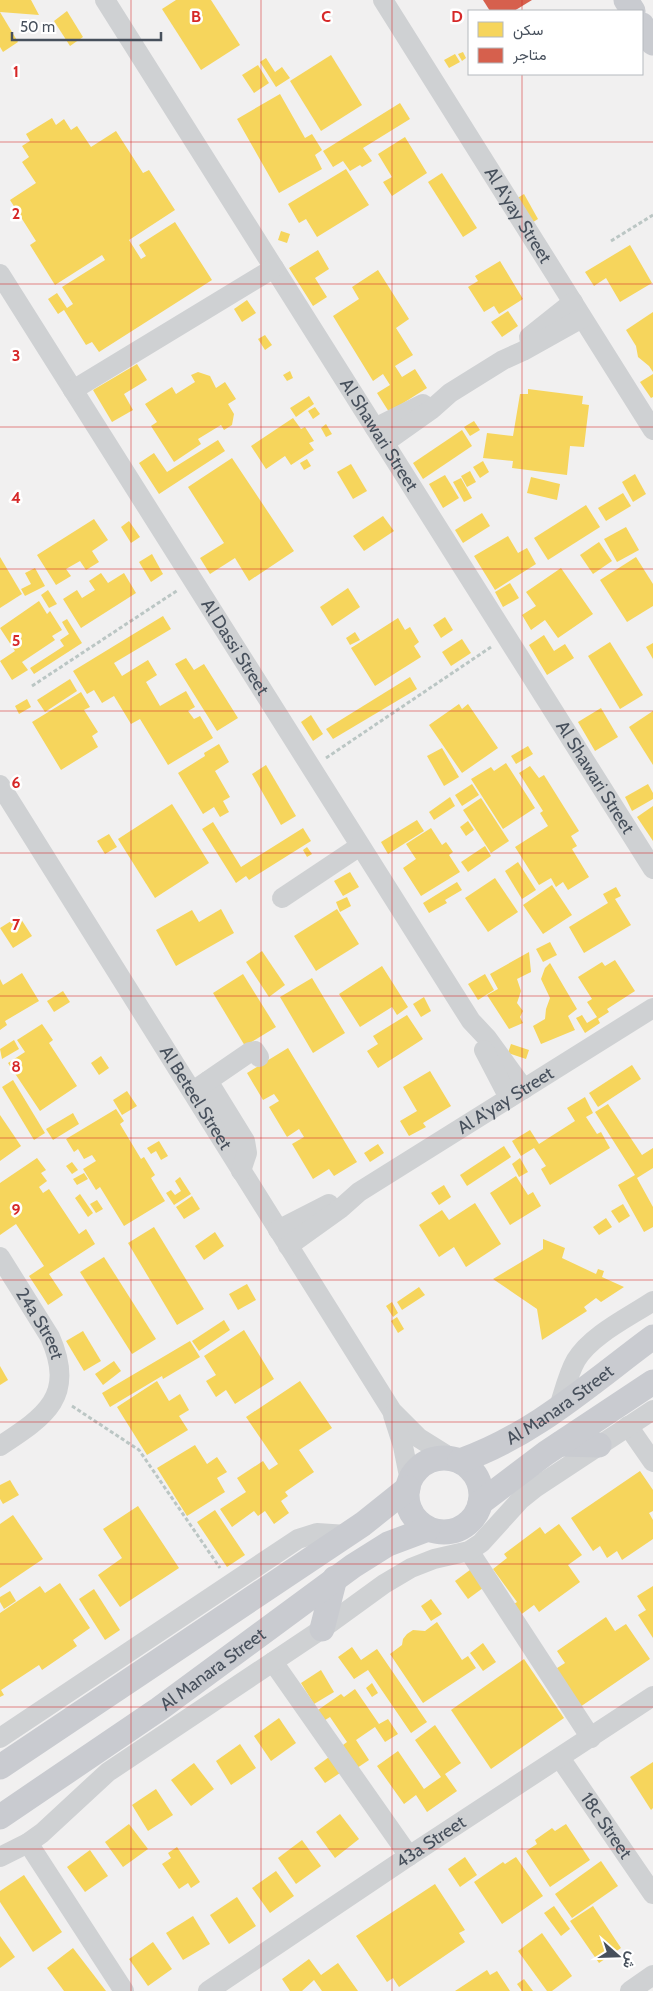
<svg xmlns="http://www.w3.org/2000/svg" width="653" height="1991" font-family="Cabin,Vazirmatn,sans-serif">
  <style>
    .homes { fill: #f6d55c }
    .shops { fill: #d6604d }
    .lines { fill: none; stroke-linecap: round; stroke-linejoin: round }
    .path { stroke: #bbc6c4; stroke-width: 3; stroke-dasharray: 4 2.5; stroke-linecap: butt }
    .minor { stroke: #cfd1d3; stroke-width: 20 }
    .major { stroke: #c9cbd0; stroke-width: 25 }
    .grid { fill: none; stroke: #d62828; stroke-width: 1; stroke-opacity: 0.55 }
    .labels { text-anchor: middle; stroke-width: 5; stroke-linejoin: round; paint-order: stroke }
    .street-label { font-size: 18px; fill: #47505c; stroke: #fff }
    .grid-label { font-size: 16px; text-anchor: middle; font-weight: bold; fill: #d62828; stroke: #fff; stroke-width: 5; stroke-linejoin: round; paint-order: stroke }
  </style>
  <rect width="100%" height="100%" fill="#f1f0f0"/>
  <g class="homes">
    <polygon points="0,0 31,0 39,15 0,12"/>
    <polygon points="176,0 211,0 240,45 201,70 162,9"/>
    <polygon points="67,11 83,37 70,46 54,21"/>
    <polygon points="0,12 18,42 3,52 0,47"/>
    <polygon points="463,52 466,58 462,61 458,54"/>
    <polygon points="455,54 460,62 449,68 444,60"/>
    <polygon points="331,55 362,105 321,131 290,81"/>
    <polygon points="266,58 275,72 282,67 290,78 276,87 260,62"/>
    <polygon points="258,65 269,83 254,93 242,75"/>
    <polygon points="280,94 305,138 312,134 322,150 315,155 322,169 279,193 237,119"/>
    <polygon points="400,103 410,119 363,148 372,161 362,167 360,165 350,171 343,161 333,167 323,151"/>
    <polygon points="52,118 56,125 64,119 71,130 77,126 91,147 116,131 143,173 149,170 175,210 129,240 141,259 146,256 139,245 175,222 212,280 99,352 92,342 86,345 64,310 58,314 48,299 57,293 67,308 73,304 62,287 105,260 102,255 55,285 30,245 36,241 10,200 36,183 22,162 29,157 22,146 30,141 26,134"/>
    <polygon points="405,137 427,173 392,196 383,182 392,177 378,154"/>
    <polygon points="346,169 369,205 317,237 306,219 299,223 288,204"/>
    <polygon points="442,173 477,228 463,237 428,182"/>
    <polygon points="524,194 538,219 530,224 516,199"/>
    <polygon points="281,231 290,234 287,243 278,240"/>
    <polygon points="630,245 652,283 620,302 606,278 594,286 585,272"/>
    <polygon points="318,250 329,269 315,278 327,297 313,306 289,268"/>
    <polygon points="500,261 523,299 499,314 494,306 484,312 468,287 478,281 475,276"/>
    <polygon points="378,270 409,319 396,328 413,355 395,366 402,377 415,369 427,388 389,412 377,393 390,385 383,374 373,381 333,316 359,299 352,287"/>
    <polygon points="247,300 256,313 242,322 234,309"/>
    <polygon points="508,311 518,326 502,337 491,322"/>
    <polygon points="653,312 653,372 649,366 638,357 636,346 626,330"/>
    <polygon points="265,335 272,345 265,350 258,339"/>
    <polygon points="137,364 147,380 124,394 133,410 112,422 93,390"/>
    <polygon points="290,371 293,378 287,381 283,375"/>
    <polygon points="198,372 210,376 216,388 225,382 236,399 228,404 234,414 232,425 224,430 221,425 198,439 201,444 174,462 151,426 157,422 145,404 172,387 176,394 195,382 191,375"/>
    <polygon points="653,374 653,397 651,398 640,382"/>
    <polygon points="528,389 583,396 582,404 589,405 584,447 570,446 567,475 512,468 513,461 483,458 487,433 513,436 520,394 528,394"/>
    <polygon points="309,396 314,404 296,417 290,408"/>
    <polygon points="315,407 320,414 313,419 308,411"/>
    <polygon points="293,418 301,429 305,427 314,441 309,443 314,450 291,465 285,456 266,469 251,446"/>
    <polygon points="474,421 480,430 470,436 464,427"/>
    <polygon points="326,424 332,434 326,437 321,428"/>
    <polygon points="462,430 472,446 423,479 413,463"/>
    <polygon points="218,440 225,451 159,494 139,463 154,453 167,472"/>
    <polygon points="232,458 294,551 249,581 235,558 210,574 200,558 224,543 188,487"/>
    <polygon points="307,459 311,466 304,470 300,463"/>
    <polygon points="483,461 489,472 480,478 473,467"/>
    <polygon points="351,464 367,491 353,499 337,472"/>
    <polygon points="470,471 476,482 467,487 461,476"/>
    <polygon points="635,474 646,494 633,502 622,482"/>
    <polygon points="445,475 459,498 443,508 429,484"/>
    <polygon points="531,477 560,484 557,500 527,493"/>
    <polygon points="461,478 472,498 464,502 453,482"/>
    <polygon points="623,493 631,506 606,521 598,508"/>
    <polygon points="586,505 600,527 548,560 534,538"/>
    <polygon points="482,513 490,526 463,543 455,530"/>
    <polygon points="383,516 394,531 364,551 353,536"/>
    <polygon points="94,519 108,540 92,551 99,562 86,570 80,561 66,569 71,576 56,585 37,555"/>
    <polygon points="129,521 140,537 131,543 121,527"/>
    <polygon points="626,527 639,550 617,562 604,539"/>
    <polygon points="508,536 518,553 527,548 536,564 495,590 474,556"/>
    <polygon points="599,542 612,561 593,574 580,555"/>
    <polygon points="152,554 163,574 151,582 139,562"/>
    <polygon points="0,557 22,594 0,608"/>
    <polygon points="636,557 653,584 653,606 627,622 600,580"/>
    <polygon points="35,568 45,586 25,596 21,589 31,584 25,573"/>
    <polygon points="561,568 593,614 558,638 545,620 531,630 522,615 536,606 526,592"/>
    <polygon points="101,573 108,583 124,573 136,593 81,628 63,599 77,590 82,598 95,590 89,581"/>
    <polygon points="510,583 519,598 503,607 495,592"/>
    <polygon points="348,588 360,607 332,626 320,607"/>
    <polygon points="48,590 57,604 49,608 41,595"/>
    <polygon points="39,601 47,614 50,611 62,630 52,636 55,640 22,662 28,670 12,680 0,661 15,651 0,628"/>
    <polygon points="163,616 171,629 114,663 122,676 148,660 157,675 146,682 160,706 186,691 195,707 188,711 194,719 200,716 213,738 168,765 140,719 131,724 114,696 102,703 94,690 87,694 73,671"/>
    <polygon points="445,617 453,630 441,638 433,625"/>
    <polygon points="398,618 405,630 410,627 419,642 414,646 421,657 375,686 351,648"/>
    <polygon points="67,619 82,643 34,674 30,668 64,646 60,640 69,634 62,622"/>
    <polygon points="355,632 360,640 350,645 346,638"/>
    <polygon points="544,635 554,651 565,644 574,658 547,675 529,645"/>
    <polygon points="462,639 471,653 451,666 442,652"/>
    <polygon points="610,642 643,695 620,709 588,656"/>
    <polygon points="653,643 653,659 646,647"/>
    <polygon points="186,658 194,670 204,664 238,718 217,731 175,664"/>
    <polygon points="410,677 417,689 333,739 326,729"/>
    <polygon points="70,679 77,691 45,712 37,700"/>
    <polygon points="81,692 90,707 84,710 98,732 92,736 98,747 61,770 32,722"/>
    <polygon points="27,699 31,707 19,714 15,706"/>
    <polygon points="459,704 462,709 468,704 498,748 462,773 429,725"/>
    <polygon points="601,708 618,737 595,751 578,722"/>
    <polygon points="653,711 653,765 629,727"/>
    <polygon points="311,715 323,734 313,741 301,722"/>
    <polygon points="219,744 229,762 215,771 230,797 223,801 229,812 220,817 214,807 203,814 178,773 205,756 204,753"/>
    <polygon points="528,746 533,754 516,764 511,756"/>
    <polygon points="442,748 459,777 444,786 427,756"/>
    <polygon points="506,763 535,808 503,829 471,779 491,767 494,771"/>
    <polygon points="266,765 296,816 281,825 252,774"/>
    <polygon points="530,766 539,778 544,775 579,831 571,836 577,846 572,849 589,877 568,890 563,882 556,887 551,878 539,885 515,847 548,826 540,813 543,811 519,773"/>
    <polygon points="472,784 479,795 462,806 455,795"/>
    <polygon points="648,784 653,793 653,799 632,811 625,797"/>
    <polygon points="450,797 455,806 434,820 429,812"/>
    <polygon points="481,798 509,841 491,853 463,810"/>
    <polygon points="172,804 209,863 155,898 118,839"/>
    <polygon points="653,806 653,841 637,817"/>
    <polygon points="417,820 424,831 388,854 381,842"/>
    <polygon points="468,821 474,830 466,836 460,827"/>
    <polygon points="213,822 241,867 303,828 311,841 249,880 246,876 236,883 202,829"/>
    <polygon points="431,828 442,845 446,842 453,852 449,855 460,872 421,896 403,868 416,859 406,844"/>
    <polygon points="109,834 117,847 105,854 97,841"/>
    <polygon points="485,846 491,856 468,872 461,862"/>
    <polygon points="307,847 312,854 307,857 303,850"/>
    <polygon points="518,862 536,890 522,899 505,871"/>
    <polygon points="350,872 359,887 343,896 334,881"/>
    <polygon points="495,878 518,912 488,932 465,898"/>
    <polygon points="457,882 462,890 445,900 447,903 429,913 423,903"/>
    <polygon points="552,885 572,915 543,934 523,905"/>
    <polygon points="616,887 621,896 615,899 631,925 584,953 569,927 608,903 603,894"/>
    <polygon points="347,897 351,906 340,912 336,902"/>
    <polygon points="221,909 234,933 176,966 156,930 192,910 199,922"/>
    <polygon points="337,909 359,944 316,971 294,936"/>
    <polygon points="19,916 32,936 13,948 0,928"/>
    <polygon points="550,942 557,955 543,962 536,949"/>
    <polygon points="262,951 285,985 269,997 246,962"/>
    <polygon points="529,952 531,972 517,979 521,991 517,1003 523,1011 520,1017 523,1023 509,1029 487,995 498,989 490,974"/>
    <polygon points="615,960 635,991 607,1009 609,1012 598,1019 600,1023 585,1033 576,1018 582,1015 587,1023 597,1017 587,1002 592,999 578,977 602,962 605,966"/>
    <polygon points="550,963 577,1009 568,1016 575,1030 541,1044 533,1026 545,1019 546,1009 550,998 541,979 545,968"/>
    <polygon points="382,966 408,1007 397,1015 392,1007 360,1027 339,994"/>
    <polygon points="22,973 39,1001 5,1021 7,1025 0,1030 0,979 3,985"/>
    <polygon points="243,974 276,1027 245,1046 213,993"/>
    <polygon points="485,974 494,990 478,1000 468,984"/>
    <polygon points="312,978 345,1033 313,1053 280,997"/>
    <polygon points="63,991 70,1002 54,1012 47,1001"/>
    <polygon points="424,997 431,1011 421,1017 413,1004"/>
    <polygon points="407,1015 423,1039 378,1068 367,1051 378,1044 373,1036"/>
    <polygon points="42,1024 53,1040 49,1043 77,1086 40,1111 8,1063 25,1052 17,1040"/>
    <polygon points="14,1040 19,1049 2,1059 0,1049"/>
    <polygon points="511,1044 529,1050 526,1059 508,1053"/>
    <polygon points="288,1048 357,1162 334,1176 329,1169 313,1179 292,1144 304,1137 299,1129 287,1137 269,1107 279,1101 274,1094 263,1100 247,1073"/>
    <polygon points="101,1056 109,1068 99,1075 91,1063"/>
    <polygon points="632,1065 641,1079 598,1107 589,1093"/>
    <polygon points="430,1071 451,1106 423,1123 426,1127 409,1136 400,1121 417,1111 403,1087"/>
    <polygon points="13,1080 45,1133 34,1140 2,1087"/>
    <polygon points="127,1091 137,1106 122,1115 113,1100"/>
    <polygon points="585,1097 593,1113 586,1117 597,1134 601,1132 610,1148 550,1185 541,1169 546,1166 534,1148 521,1156 512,1141 530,1130 539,1144 575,1121 567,1108"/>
    <polygon points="608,1104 642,1155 653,1148 653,1168 637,1178 653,1207 653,1227 644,1232 618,1185 635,1175 595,1112"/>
    <polygon points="116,1109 124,1121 120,1124 141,1159 144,1157 155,1175 151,1178 165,1201 124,1226 100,1187 96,1190 83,1169 96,1161 92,1155 84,1159 78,1149 74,1152 66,1139"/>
    <polygon points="73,1113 79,1124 53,1140 46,1129"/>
    <polygon points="0,1115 21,1146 0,1161"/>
    <polygon points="159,1141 168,1156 161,1160 156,1151 151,1154 147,1148"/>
    <polygon points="378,1144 384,1153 370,1162 364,1153"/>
    <polygon points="504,1146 511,1157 467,1186 460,1175"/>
    <polygon points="37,1158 46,1170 41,1173 47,1181 39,1187 43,1193 49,1189 79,1234 86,1229 95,1244 49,1274 63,1295 48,1305 29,1276 44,1266 16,1224 0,1235 0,1183"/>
    <polygon points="520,1158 528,1172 519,1177 512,1164"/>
    <polygon points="72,1162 78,1170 72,1174 66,1166"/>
    <polygon points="84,1173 88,1179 77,1185 73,1179"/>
    <polygon points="516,1176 528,1195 533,1192 541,1206 510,1225 490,1193"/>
    <polygon points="180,1177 191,1194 174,1205 166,1193 171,1190 175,1195 181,1191 175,1181"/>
    <polygon points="444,1185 451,1197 439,1205 431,1193"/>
    <polygon points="80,1194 93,1213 88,1217 75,1198"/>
    <polygon points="192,1196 200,1209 184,1219 176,1207"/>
    <polygon points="97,1200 103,1209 96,1213 90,1204"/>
    <polygon points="475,1203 501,1244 466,1267 454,1247 439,1257 419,1225 442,1210 449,1220"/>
    <polygon points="623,1204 630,1216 619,1223 611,1211"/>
    <polygon points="606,1218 612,1227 599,1235 593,1227"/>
    <polygon points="154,1227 204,1309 177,1325 128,1243"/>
    <polygon points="215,1232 224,1246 204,1260 195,1246"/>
    <polygon points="543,1239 565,1248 562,1258 596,1274 598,1269 604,1271 602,1277 624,1287 601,1302 596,1298 584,1307 587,1311 542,1340 537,1309 493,1279 543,1249"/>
    <polygon points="104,1257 156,1339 132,1354 80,1272"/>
    <polygon points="247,1284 256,1300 238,1310 229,1294"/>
    <polygon points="419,1287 425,1295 402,1310 397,1302"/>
    <polygon points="392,1302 398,1313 393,1317 386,1306"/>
    <polygon points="397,1317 404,1329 398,1333 391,1321"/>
    <polygon points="224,1320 230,1330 199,1351 192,1341"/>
    <polygon points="244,1330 274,1379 235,1404 226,1390 216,1397 206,1381 216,1375 204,1356"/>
    <polygon points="83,1331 101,1361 84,1371 66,1341"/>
    <polygon points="190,1341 200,1357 163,1379 162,1376 110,1407 102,1393"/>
    <polygon points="114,1361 121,1371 103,1385 95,1374"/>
    <polygon points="0,1366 8,1380 0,1385"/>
    <polygon points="157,1381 169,1401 180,1394 189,1410 179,1416 188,1430 147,1455 117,1407"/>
    <polygon points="300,1381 332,1428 299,1450 314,1472 285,1492 288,1496 281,1501 289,1513 274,1524 265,1511 258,1516 254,1511 232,1527 220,1509 246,1492 237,1478 263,1461 269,1470 278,1464 246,1417"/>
    <polygon points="195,1445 207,1464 217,1457 227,1472 217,1478 225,1492 187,1516 157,1468"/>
    <polygon points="640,1471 653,1490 653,1511 649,1513 653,1520 653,1539 622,1560 617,1551 607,1558 600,1546 593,1551 571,1518"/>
    <polygon points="10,1480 19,1495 3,1504 0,1499 0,1485"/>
    <polygon points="138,1506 179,1568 120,1607 98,1575 122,1558 103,1529"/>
    <polygon points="215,1510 245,1555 227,1567 197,1522"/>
    <polygon points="13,1515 43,1559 0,1588 0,1524"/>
    <polygon points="559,1524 582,1555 568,1565 580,1582 539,1612 534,1605 519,1616 511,1606 517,1602 493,1569 507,1558 504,1554 540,1527 545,1534"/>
    <polygon points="474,1567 487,1585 468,1599 455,1581"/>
    <polygon points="60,1583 90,1628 73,1640 77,1646 42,1670 39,1665 1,1690 4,1695 0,1697 0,1613 40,1586 45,1593"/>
    <polygon points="653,1586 653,1638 638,1615 646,1610 637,1596"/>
    <polygon points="94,1589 120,1630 105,1640 79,1599"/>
    <polygon points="10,1591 16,1601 4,1609 0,1602 0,1597"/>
    <polygon points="431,1599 442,1614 431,1621 421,1606"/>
    <polygon points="606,1617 615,1631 626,1624 650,1659 580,1707 554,1670 565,1663 557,1651"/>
    <polygon points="437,1622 462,1660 468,1656 476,1668 423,1703 390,1654 402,1645 403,1639 407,1634 413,1630 425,1631"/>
    <polygon points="483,1643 496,1662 483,1671 470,1653"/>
    <polygon points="352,1647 361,1660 377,1649 427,1722 411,1733 368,1670 354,1679 338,1657"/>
    <polygon points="524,1659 564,1718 491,1769 451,1710"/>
    <polygon points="321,1670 334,1692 314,1704 301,1683"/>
    <polygon points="372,1683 378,1693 372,1697 366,1688"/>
    <polygon points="355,1689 379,1724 388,1719 398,1734 385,1742 375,1727 356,1740 369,1760 354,1770 339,1748 347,1742 330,1717 322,1722 315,1712 341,1694 344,1697"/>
    <polygon points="279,1718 296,1743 271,1761 254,1736"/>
    <polygon points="435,1725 461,1763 445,1774 457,1791 427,1812 416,1795 404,1804 377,1766 398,1751 424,1789 441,1777 415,1740"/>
    <polygon points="240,1744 256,1768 231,1785 216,1761"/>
    <polygon points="329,1757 340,1773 325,1783 314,1768"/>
    <polygon points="653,1762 653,1808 651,1810 630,1777"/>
    <polygon points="194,1763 214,1789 191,1806 171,1780"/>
    <polygon points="156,1789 173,1815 148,1831 132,1805"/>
    <polygon points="340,1814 359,1839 335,1858 316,1832"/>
    <polygon points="129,1824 148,1849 123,1867 105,1842"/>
    <polygon points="566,1824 590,1860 550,1887 526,1851 537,1844 535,1840 552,1828 555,1831"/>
    <polygon points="302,1840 321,1866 296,1884 278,1858"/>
    <polygon points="177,1847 200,1882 191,1888 188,1883 179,1889 162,1864 171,1858 168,1853"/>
    <polygon points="90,1850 108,1876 85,1892 67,1867"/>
    <polygon points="465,1857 477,1875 460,1887 448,1869"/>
    <polygon points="516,1857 543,1896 502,1924 474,1882 503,1862 505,1864"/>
    <polygon points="601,1861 618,1886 572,1918 555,1894"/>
    <polygon points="276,1871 294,1896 270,1913 252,1888"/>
    <polygon points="24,1875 62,1932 33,1952 0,1902 0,1891"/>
    <polygon points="435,1884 465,1930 459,1933 465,1942 399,1987 393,1978 387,1982 356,1936"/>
    <polygon points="237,1897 256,1926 229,1944 210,1915"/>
    <polygon points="554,1906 570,1929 561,1936 544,1913"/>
    <polygon points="593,1906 621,1948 599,1963 570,1921"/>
    <polygon points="193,1916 210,1944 183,1960 166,1933"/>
    <polygon points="542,1933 572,1976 552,1991 547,1991 518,1951"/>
    <polygon points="0,1936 15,1957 0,1968"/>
    <polygon points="153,1942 172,1969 148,1986 129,1959"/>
    <polygon points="73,1948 106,1991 64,1991 47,1968"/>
    <polygon points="309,1959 321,1975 338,1963 358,1991 322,1991 314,1980 302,1991 290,1991 282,1979"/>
    <polygon points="487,1970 490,1975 497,1971 510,1991 455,1991"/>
    <polygon points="524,1979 533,1991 522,1991 517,1984"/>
  </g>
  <polygon class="shops" points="483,0 532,0 514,11 490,11"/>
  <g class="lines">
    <g class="path">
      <polyline points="611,241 653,215"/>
      <polyline points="32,686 178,590"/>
      <polyline points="326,758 491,647"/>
      <polyline points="72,1406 139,1450 220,1568"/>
    </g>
    <g class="minor">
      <path id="s1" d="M 105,0 L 653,869"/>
      <path id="s2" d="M 383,0 L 653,430"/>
      <path id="s3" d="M 0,274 L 471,1021 L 487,1038 L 524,1089"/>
      <polyline points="529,337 573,302"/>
      <polyline points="73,390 274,268"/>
      <polyline points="375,428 423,404"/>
      <polyline points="384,443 432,409 450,393 503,360 523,351 582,318"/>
      <path id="s4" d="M 0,785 L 392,1411 L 419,1438 L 451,1458"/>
      <polyline points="282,898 360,846"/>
      <polyline points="484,1050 509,1098"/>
      <polyline points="208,1081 245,1141 247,1153 241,1171"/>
      <polyline points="196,1089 250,1052 255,1051 259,1057"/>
      <polyline points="278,1230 329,1204"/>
      <path id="s5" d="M 288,1246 L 341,1208 L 359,1192 L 653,1008"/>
      <path id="s6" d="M 0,1257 L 50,1337 C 76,1396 46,1416 0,1446"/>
      <path d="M 559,1407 C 564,1392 568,1374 576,1360 C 591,1335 629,1317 653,1301"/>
      <polyline points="393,1415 403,1446 410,1481"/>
      <polyline points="628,1426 653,1462"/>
      <polyline points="469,1551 591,1738"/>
      <polyline points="273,1662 409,1856"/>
      <polyline points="0,1738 298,1539 317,1533 347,1535"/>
      <path id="s7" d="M 560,1758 L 653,1894"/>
      <polyline points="28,1843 124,1991"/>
      <polyline points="0,1857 28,1843 42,1833 108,1772 322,1629 384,1584 411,1568 434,1559 469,1551 481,1543 520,1500 535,1488 653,1410"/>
      <path id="s8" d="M 208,1991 L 409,1856 L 653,1696"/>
      <polyline points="630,1991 653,1975"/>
    </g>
    <g class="major">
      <polyline points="626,0 633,11"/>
      <polyline points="642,25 653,43"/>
      <polyline points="560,1444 599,1445"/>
      <circle cx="444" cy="1495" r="37"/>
      <path id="s9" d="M 460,1461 C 533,1436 592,1382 653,1337"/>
      <polyline points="480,1503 546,1453 653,1382"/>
      <polyline points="322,1629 335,1578"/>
      <polyline points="0,1767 363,1524 408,1488"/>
      <path id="s10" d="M 0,1817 L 159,1709 L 353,1566 L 388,1544 L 428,1529"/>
    </g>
  </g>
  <path class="grid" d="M 131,0 L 131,1991M 261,0 L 261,1991M 392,0 L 392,1991M 522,0 L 522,11M 522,74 L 522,1991M 0,142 L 653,142M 0,284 L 653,284M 0,427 L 653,427M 0,569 L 653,569M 0,711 L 653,711M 0,853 L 653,853M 0,996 L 653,996M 0,1138 L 653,1138M 0,1280 L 653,1280M 0,1422 L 653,1422M 0,1564 L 653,1564M 0,1707 L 653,1707M 0,1849 L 653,1849"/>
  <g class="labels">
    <g class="street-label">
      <text dy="6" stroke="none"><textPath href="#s2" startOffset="254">Al A'yay Street</textPath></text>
      <text dy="6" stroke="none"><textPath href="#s1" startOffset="514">Al Shawari Street</textPath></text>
      <text dy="6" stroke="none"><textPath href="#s3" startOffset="441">Al Dassi Street</textPath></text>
      <text dy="6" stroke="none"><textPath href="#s1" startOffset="919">Al Shawari Street</textPath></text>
      <text dy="6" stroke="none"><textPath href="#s4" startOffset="369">Al Beteel Street</textPath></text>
      <text dy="6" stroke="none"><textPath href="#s5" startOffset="262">Al A'yay Street</textPath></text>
      <text dy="6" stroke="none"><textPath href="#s6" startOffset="78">24a Street</textPath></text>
      <text dy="6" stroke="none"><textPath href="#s9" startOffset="115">Al Manara Street</textPath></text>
      <text dy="6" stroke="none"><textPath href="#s10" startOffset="259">Al Manara Street</textPath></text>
      <text dy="6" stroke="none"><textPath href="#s7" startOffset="82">18c Street</textPath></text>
      <text dy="6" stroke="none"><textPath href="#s8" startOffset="268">43a Street</textPath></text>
    </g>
  </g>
  <g class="grid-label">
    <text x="196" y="22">B</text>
    <text x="326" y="22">C</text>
    <text x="457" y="22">D</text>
    <text x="16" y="77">1</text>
    <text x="16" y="219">2</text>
    <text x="16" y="361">3</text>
    <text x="16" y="503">4</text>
    <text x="16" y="646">5</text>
    <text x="16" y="788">6</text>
    <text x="16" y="930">7</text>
    <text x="16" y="1072">8</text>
    <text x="16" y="1215">9</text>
  </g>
  <rect x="468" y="10" width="175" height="65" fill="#ffffff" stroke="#b5b9be"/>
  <rect x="478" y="22" width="25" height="15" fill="#f6d55c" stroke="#b5b9be"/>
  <text x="513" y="35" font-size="15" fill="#47505c">سكن</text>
  <rect x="478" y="48" width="25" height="15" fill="#d6604d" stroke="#b5b9be"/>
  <text x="513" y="60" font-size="15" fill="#47505c">متاجر</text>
  <g transform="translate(618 1956) rotate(110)" stroke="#ffffff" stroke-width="4" paint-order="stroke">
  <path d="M0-4L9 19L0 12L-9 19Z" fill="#47505c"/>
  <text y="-8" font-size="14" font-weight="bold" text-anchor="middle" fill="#47505c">ش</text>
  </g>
  <path d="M12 32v8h149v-8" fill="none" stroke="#47505c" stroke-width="2.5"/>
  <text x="20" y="32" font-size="15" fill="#47505c" stroke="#ffffff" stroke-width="4" paint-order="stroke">50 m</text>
</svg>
